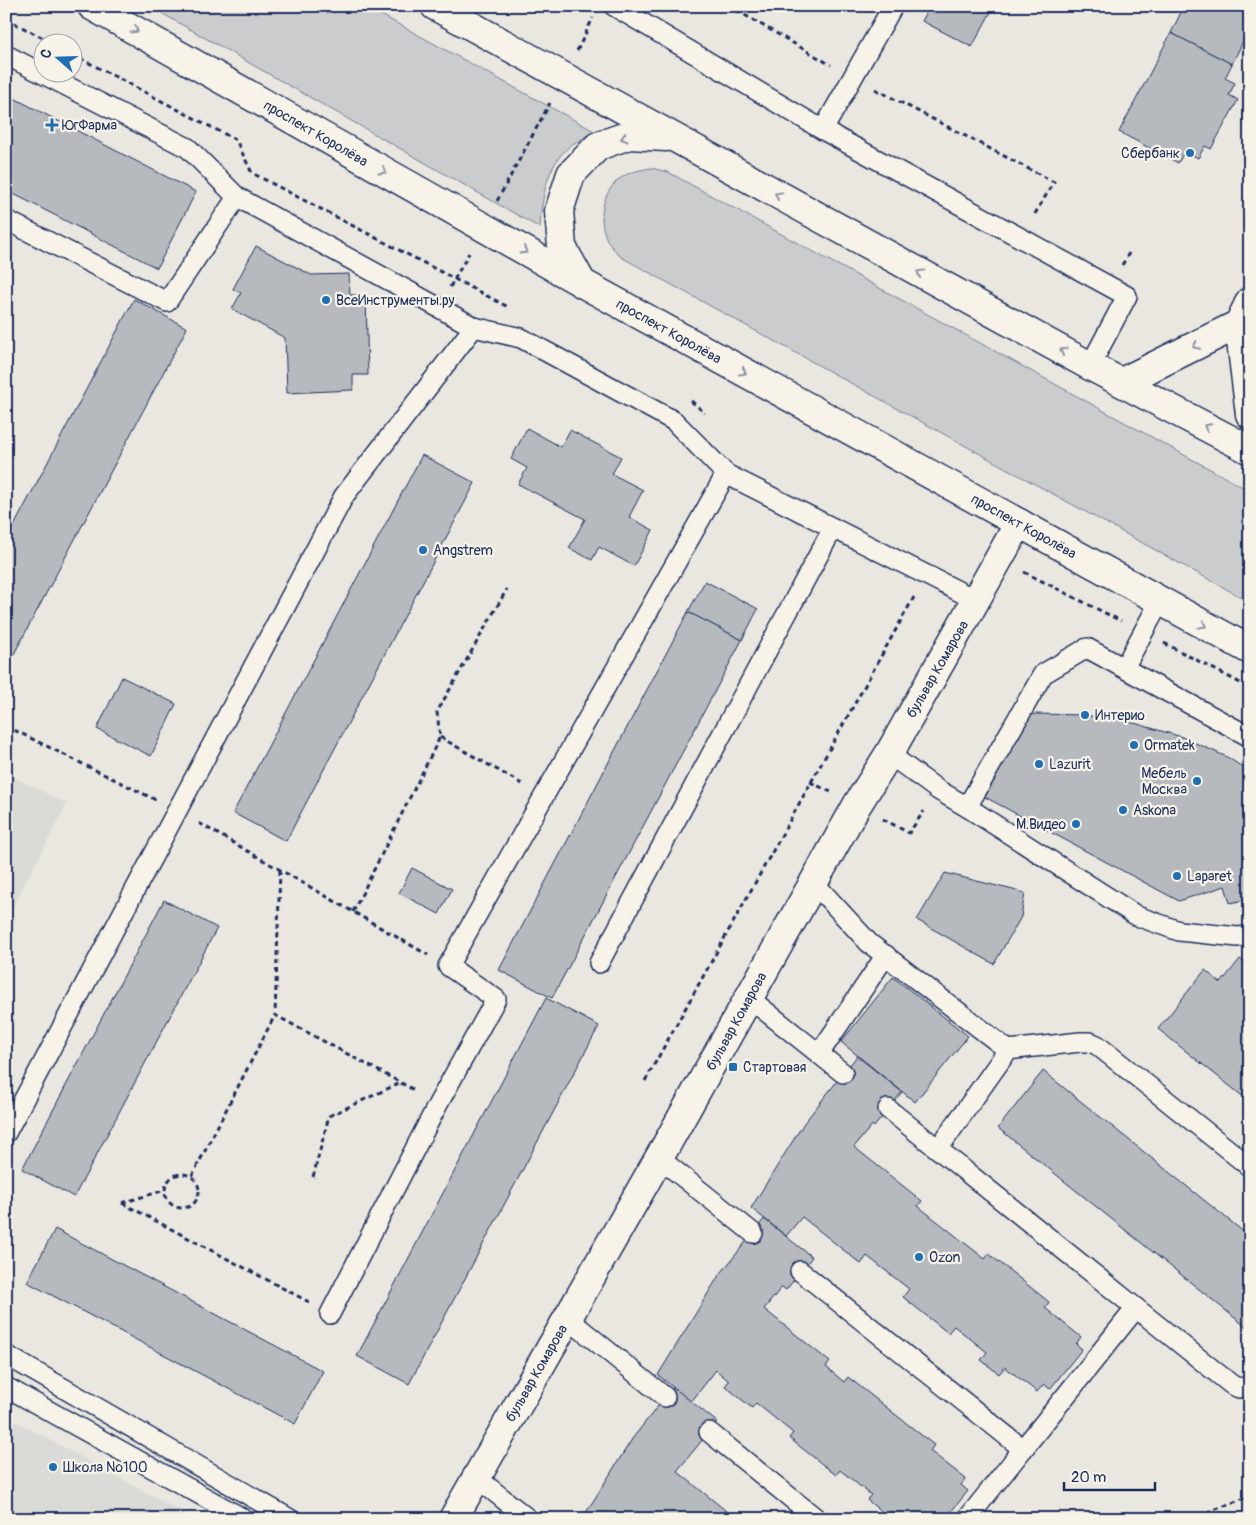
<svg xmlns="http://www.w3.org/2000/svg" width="1256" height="1525" font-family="Pangolin,sans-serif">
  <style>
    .built { fill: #dadad6 }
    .green { fill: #cbcccd; stroke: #737e96 }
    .building { fill: #b6babf; stroke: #1b2f5e }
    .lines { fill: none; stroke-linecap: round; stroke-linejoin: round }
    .lane-casing { stroke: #1b2f5e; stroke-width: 22 }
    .secondary-casing { stroke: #1b2f5e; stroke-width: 31 }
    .primary-casing { stroke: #1b2f5e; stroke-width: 31 }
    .path { stroke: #1b2f5e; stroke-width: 3; stroke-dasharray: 5 4; stroke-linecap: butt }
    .lane { stroke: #f7f3e8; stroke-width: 19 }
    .secondary { stroke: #f7f3e8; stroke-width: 28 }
    .primary { stroke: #f7f3e8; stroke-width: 28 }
    .oneway { stroke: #8991a3 }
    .poi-dot { fill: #1f6fb2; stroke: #f7f3e8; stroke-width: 2 }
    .labels { text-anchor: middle; stroke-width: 4.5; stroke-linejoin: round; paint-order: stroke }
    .poi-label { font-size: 14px; fill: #1b2f5e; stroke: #f7f3e8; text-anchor: start }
    .street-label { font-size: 14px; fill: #1b2f5e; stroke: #f7f3e8 }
  </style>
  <rect width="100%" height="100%" fill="#eae7e0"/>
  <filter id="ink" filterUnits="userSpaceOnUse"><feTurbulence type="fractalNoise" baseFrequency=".02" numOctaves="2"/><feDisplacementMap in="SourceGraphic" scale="10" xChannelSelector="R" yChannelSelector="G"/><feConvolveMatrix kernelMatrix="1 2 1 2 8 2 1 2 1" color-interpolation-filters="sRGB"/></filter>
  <g filter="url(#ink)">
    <g class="built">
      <polygon points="6,773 67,804 6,920"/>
      <polygon points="6,1416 195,1519 6,1519"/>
    </g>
    <g class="green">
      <path d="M 149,6 L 365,6 L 596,132 C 588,136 578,140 571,145 C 546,165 542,197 540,228 Z"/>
      <path d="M 651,168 L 668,172 L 1250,491 L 1250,602 L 621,257 C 617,252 611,247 608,242 C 598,222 600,196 618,180 C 627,172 639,170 651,168 Z"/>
    </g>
    <g class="building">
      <polygon points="930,6 994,6 972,47 922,21"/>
      <polygon points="1184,6 1250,6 1250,27 1232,64 1171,33"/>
      <polygon points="1171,33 1232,64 1225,78 1235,83 1229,95 1238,100 1211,149 1205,146 1198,158 1185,151 1178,163 1119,132"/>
      <polygon points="6,94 196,192 157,268 6,190"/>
      <polygon points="256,246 311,275 349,274 350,295 366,295 368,375 353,375 353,390 287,393 285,338 232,309 241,293 233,289"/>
      <polygon points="134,299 187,328 6,669 6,541"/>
      <polygon points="527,428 561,447 570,430 621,457 612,474 643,490 629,517 653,530 634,566 599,547 592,560 569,548 585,519 518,484 527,468 511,459"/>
      <polygon points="422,455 475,483 286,841 233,813"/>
      <polygon points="705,581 758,609 742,640 688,612"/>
      <polygon points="688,612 742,640 552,998 499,970"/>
      <polygon points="122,677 176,704 151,756 97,729"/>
      <polygon points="1036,714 1085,715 1134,723 1182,737 1227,757 1250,772 1250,899 1230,903 1225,886 1179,901 985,797 1029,716"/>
      <polygon points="412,868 452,889 439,914 399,893"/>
      <polygon points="945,873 1025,893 1021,917 994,964 917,920"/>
      <polygon points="164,900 217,928 74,1197 22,1169"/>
      <polygon points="1240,959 1250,966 1250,1102 1158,1029 1205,970 1221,983"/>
      <polygon points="893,977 968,1036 915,1102 841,1042"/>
      <polygon points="546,998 599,1026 409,1384 357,1356"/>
      <polygon points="857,1056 902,1092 874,1127 872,1125 854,1147 922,1201 918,1206 985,1259 989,1254 1049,1302 1045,1308 1081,1337 1076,1344 1082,1349 1050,1389 1044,1384 1037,1392 1005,1367 999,1374 981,1360 987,1352 954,1326 948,1333 903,1297 909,1289 867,1256 861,1264 802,1217 786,1236 751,1208 804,1123"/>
      <polygon points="1043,1071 1250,1237 1250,1330 998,1128"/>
      <polygon points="764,1219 812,1257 786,1290 782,1287 764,1309 830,1362 826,1367 844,1382 848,1377 934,1445 930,1451 966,1479 961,1485 968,1491 945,1519 901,1519 891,1511 887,1516 867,1500 871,1495 840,1470 836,1475 789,1438 793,1433 756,1403 752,1408 725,1386 729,1381 716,1370 691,1402 658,1375 718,1277"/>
      <polygon points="55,1229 323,1371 295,1424 27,1282"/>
      <polygon points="673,1387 717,1422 677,1471 736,1519 582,1519 632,1439"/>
    </g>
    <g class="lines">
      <defs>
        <g id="lane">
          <polyline points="614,6 823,130 1127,296 1090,366"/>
          <polyline points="6,55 188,148 237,197 474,327 521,338 674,421 726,474 976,600"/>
          <polyline points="823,130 893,6"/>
          <polyline points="6,220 167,302 237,197"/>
          <polyline points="1124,668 1160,601"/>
          <polyline points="889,754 938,790 967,807 1043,674 1087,648 1250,737"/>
          <polyline points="967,807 1137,916 1179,931 1238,937 1250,935"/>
          <polyline points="813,882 869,943 1008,1050 1080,1042 1090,1042 1097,1045 1250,1167"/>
          <polyline points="599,963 833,528"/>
          <polyline points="749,998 843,1073"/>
          <polyline points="819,1054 886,955"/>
          <polyline points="6,1133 344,496 474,327"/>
          <polyline points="938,1149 1008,1050"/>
          <polyline points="659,1158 753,1233"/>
          <polyline points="800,1271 1023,1449 1136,1308 888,1109"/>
          <polyline points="1136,1308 1232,1385 1239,1388 1250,1386"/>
          <polyline points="330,1314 438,1104 496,999 448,966 726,474"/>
          <polyline points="567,1318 665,1397"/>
          <polyline points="6,1355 290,1519"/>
          <polyline points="6,1387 244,1519"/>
          <polyline points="709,1432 817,1519"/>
          <polyline points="476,1477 528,1519"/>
          <polyline points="967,1519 1023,1449"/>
        </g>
        <g id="secondary">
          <polyline points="1239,324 1250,414"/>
          <polyline points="1122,382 1239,324 1250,301"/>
          <polyline points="453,1519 659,1158 857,805 889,754 1019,523"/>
        </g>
        <g id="primary">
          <polyline points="92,6 582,283 1250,650"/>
          <polyline points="435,6 1090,366 1250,450"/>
          <polyline points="582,283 562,247 559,211 571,174 598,146 629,135 666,137"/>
        </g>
      </defs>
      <use href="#lane" class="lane-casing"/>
      <use href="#secondary" class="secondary-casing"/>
      <use href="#primary" class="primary-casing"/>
      <g class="path">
        <polyline points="729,6 831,65"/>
        <polyline points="6,19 51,42"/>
        <polyline points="577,51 593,18"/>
        <polyline points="72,54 236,140 252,173 510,308"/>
        <polyline points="875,89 1054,182 1033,217"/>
        <polyline points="497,201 550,103"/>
        <polyline points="1122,265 1129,253"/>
        <polyline points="450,287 469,253"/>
        <polyline points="691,401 705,413"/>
        <polyline points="1024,572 1121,621"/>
        <polyline points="1164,643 1250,688"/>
        <polyline points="6,726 156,800"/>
        <polyline points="440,737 522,784"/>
        <polyline points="810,782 831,792"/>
        <polyline points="883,819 909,833 924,811"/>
        <polyline points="199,823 428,955"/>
        <polyline points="280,870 275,1015 416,1091"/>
        <polyline points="353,912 440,737 437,712 507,589"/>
        <polyline points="645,1081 914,597"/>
        <circle cx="182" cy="1191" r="17"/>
        <polyline points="192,1176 275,1015"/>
        <polyline points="313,1177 329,1116 400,1083"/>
        <polyline points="122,1203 309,1302"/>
        <polyline points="122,1203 165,1190"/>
        <polyline points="1190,1519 1250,1496"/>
      </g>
      <use href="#lane" class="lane"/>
      <use href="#secondary" class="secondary"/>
      <use href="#primary" class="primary"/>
    </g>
    <defs><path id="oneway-chevron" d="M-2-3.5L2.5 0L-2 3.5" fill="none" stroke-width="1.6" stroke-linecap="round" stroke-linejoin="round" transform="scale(1.25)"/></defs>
    <g class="oneway">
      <use href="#oneway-chevron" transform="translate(135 30) rotate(30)"/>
      <use href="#oneway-chevron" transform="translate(624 138) rotate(164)"/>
      <use href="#oneway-chevron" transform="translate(383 171) rotate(30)"/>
      <use href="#oneway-chevron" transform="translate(778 195) rotate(-151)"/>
      <use href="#oneway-chevron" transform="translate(524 251) rotate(30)"/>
      <use href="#oneway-chevron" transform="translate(920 273) rotate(-151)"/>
      <use href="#oneway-chevron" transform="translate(1196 346) rotate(154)"/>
      <use href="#oneway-chevron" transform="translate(1063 351) rotate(-151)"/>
      <use href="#oneway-chevron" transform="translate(743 372) rotate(29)"/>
      <use href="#oneway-chevron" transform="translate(1207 427) rotate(-152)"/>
      <use href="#oneway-chevron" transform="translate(1203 625) rotate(29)"/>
    </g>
  </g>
  <g class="poi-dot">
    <path d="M49.5 117.5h5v5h5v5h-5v5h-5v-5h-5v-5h5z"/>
    <circle cx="1190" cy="153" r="5"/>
    <circle cx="326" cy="300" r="5"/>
    <circle cx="423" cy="550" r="5"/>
    <circle cx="1085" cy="715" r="5"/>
    <circle cx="1134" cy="745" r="5"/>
    <circle cx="1039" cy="764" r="5"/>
    <circle cx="1197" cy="781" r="5"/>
    <circle cx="1123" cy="810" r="5"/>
    <circle cx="1076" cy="824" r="5"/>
    <circle cx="1177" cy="876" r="5"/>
    <rect x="728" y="1062" width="10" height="10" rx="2.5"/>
    <circle cx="919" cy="1257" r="5"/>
    <circle cx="53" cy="1467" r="5"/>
  </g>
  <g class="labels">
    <g class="poi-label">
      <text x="62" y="130">ЮгФарма</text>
      <text x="1180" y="158" text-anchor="end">Сбербанк</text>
      <text x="336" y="305">ВсеИнструменты.ру</text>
      <text x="433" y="555">Angstrem</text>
      <text x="1095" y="720">Интерио</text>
      <text x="1144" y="750">Ormatek</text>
      <text x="1049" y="769">Lazurit</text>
      <text x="1187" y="778" text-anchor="end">Мебель<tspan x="1187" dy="16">Москва</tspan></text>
      <text x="1133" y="815">Askona</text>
      <text x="1066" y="829" text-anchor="end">М.Видео</text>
      <text x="1187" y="881">Laparet</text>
      <text x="743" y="1072">Стартовая</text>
      <text x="929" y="1262">Ozon</text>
      <text x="63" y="1472">Школа №100</text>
    </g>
    <g class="street-label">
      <text transform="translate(316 133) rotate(30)" y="5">проспект Королёва</text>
      <text transform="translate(669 331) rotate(29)" y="5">проспект Королёва</text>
      <text transform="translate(1024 526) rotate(29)" y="5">проспект Королёва</text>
      <text transform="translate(937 669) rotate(-60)" y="5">бульвар Комарова</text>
      <text transform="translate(736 1021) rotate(-61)" y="5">бульвар Комарова</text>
      <text transform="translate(536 1373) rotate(-60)" y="5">бульвар Комарова</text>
    </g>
  </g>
  <rect width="1256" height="1525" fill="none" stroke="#f7f3e8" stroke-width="25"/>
  <rect x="12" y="12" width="1231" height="1500" fill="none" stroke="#1b2f5e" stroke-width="2" filter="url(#ink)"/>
  <g transform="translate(58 58) rotate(290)"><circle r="24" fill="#f7f3e8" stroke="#9fa5b1"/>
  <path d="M0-4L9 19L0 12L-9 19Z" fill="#1f6fb2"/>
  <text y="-8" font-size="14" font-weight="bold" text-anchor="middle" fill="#1b2f5e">С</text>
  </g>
  <path d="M1064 1482v8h91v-8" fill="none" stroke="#1b2f5e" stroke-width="2.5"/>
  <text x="1071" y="1482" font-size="15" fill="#1b2f5e" stroke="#f7f3e8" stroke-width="4" paint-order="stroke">20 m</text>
</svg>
